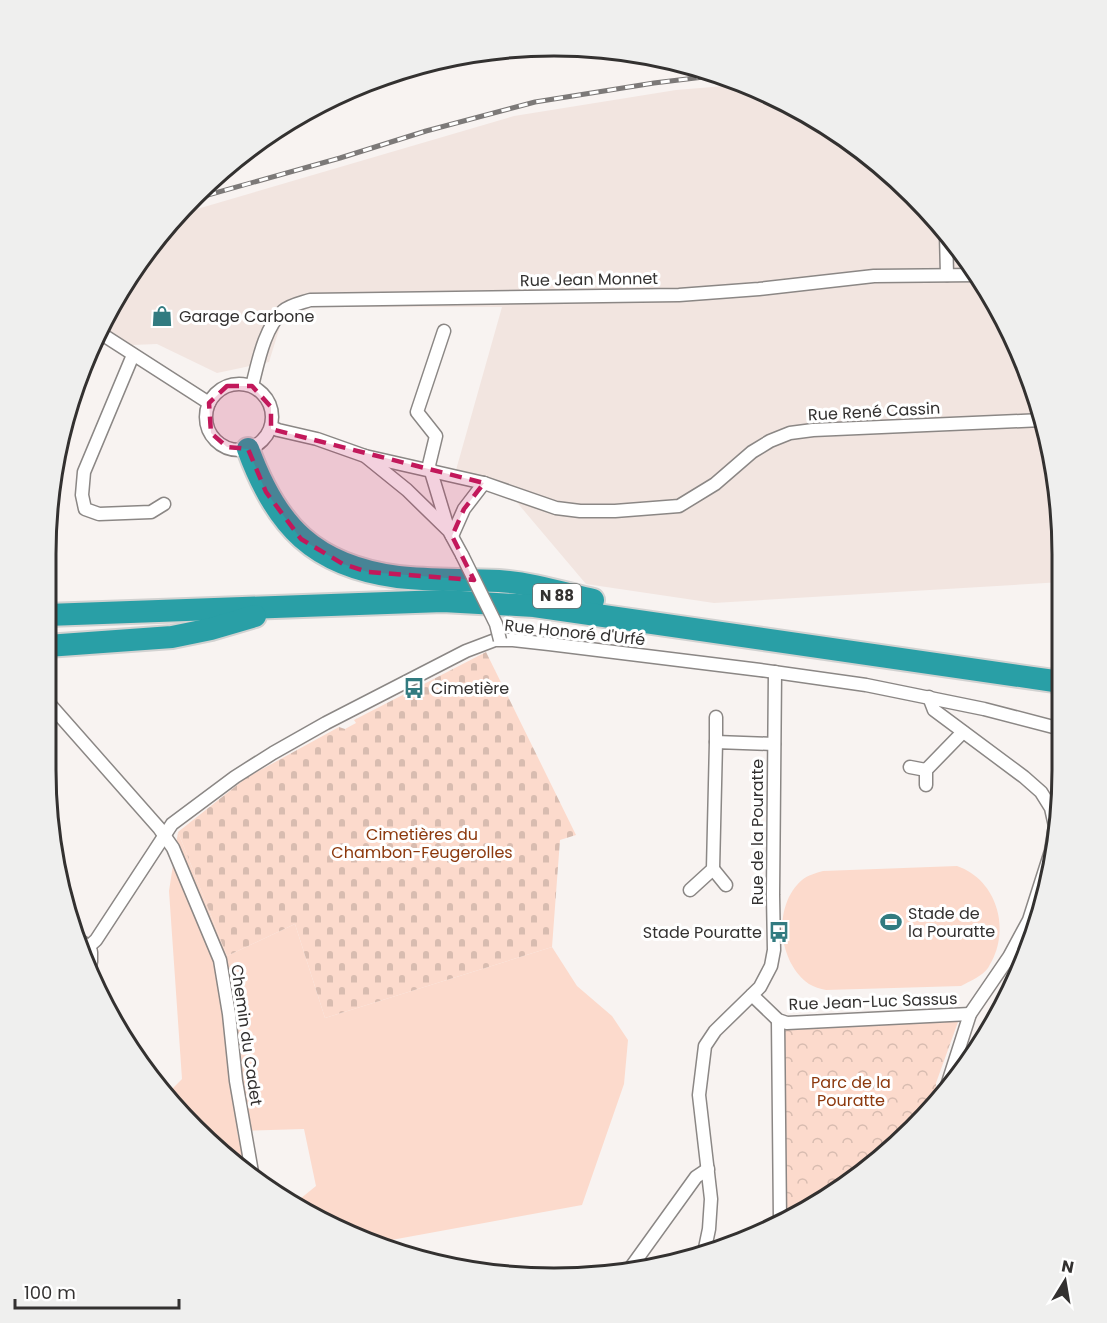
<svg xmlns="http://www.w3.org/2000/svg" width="1107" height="1323" font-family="Poppins,sans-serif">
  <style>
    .built { fill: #f2e5e0 }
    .grass { fill: #fcdacc }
    .cemetery { fill: url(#cemetery-stones) }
    .park { fill: url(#park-crowns) }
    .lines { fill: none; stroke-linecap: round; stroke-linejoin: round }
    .street-casing { stroke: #8b8785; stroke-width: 15 }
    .secondary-casing { stroke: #8b8785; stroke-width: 21 }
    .highway-casing { stroke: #d2d2d1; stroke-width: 26 }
    .street { stroke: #fff; stroke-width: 12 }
    .secondary { stroke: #fff; stroke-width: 18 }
    .highway { stroke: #299fa6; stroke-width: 22 }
    .rail-casing { stroke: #7c7978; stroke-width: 5 }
    .rail { stroke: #fff; stroke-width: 3; stroke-dasharray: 9; stroke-linecap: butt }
    .street-bridge-casing { stroke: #8b8785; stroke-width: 15; stroke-linecap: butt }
    .street-bridge { stroke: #fff; stroke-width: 12 }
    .marked { fill: #c2185b; fill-opacity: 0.2; stroke: #c2185b; stroke-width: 4.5; stroke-dasharray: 12 8; stroke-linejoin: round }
    .labels { text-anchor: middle; stroke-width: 6; stroke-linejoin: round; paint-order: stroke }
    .shield { fill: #fff; stroke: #706f6e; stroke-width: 1.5 }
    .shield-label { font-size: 15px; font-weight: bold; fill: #333130 }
    .street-label { font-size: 16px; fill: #333130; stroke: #fff }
    .poi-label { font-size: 16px; fill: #333130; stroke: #fff; text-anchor: start }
    .park-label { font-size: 16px; fill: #8c390d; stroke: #fff }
    .rim { fill: none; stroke: #333130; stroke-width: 3 }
  </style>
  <defs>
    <pattern id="cemetery-stones" width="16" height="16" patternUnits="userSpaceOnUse" patternTransform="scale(1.5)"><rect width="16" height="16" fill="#fcdacc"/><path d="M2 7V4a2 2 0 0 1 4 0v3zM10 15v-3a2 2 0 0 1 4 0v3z" fill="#d8bcb0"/></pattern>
    <pattern id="park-crowns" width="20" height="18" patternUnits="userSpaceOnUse" patternTransform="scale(1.5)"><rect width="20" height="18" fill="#fcdacc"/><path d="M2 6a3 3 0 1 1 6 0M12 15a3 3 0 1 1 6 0" fill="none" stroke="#d8bcb0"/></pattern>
  </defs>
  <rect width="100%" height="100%" fill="#f8f3f1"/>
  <polygon class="built" points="749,84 836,131 913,194 976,271 1023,359 1052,454 1062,553 1062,582 714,603 586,584 498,480 456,470 502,307 297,307 282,320 269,362 217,373 157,344 132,345 100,325 180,214 514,116 676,90"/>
  <g class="grass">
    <polygon points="178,832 227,956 295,924 325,1018 552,947 577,986 612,1016 628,1040 624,1084 582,1205 375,1243 295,1203 316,1186 304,1129 237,1131 247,1173 194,1129 167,1094 182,1079 169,891"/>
    <path d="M 957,866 C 998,880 1012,932 988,968 C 981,977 970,981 961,986 L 826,990 C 820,989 814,987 809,984 C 778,962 772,906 802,880 C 808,875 816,873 823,871 Z"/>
  </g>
  <polygon class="cemetery" points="486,652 576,835 560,840 552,947 325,1018 295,924 227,956 178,832 246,778 339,727 345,729 356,723 354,720"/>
  <polygon class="park" points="954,1019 958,1022 936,1083 936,1105 863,1173 784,1219 782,1028"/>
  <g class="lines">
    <defs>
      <g id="street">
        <polyline points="946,234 947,275"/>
        <polyline points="97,331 209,403"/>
        <polyline points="444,331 417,412 436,436 429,465 448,528"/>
        <polyline points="133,355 84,472 82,495 85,509 99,514 151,512 164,504"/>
        <circle cx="239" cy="417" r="33"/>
        <path d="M 252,386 C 258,363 264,328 283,311 C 290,305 301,303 310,300 L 679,295 L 759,289 L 874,276 L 978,275"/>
        <polyline points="271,427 278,430 317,439 365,456 407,490 449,531 462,555"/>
        <polyline points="365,456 484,483 556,508 580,511 615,511 679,506 715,484 752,452 770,441 790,433 813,430 1042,420"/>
        <polyline points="452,536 464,509 484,483"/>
        <polyline points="929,697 934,710 1024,777 1041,792 1051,808 1055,826 1051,851 1029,920 1009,957 970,1014 945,1092"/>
        <polyline points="46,700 159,828 173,848 220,960 229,1014 236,1081 253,1178"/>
        <polyline points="716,742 716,717"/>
        <polyline points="910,767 926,770"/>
        <polyline points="926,785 926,770 963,732"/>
        <polyline points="713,869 726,885"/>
        <polyline points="690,890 713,869 716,742 774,744"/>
        <polyline points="86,949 96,940 172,824 235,777 273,753 326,723 466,651 495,640 513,640 549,644 760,670 866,685 984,709 1061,729"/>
        <polyline points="752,995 778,1020 787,1023 970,1014"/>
        <polyline points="778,1020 780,1221"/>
        <polyline points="704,1253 709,1229 711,1199 699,1095 705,1046 715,1031 760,987 771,966 774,950 773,895 775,672"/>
        <polyline points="629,1270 696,1177 708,1169"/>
      </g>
      <polyline id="secondary" points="80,944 88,952 88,962"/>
      <g id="highway">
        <path d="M 248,449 C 276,526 314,566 398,577 C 431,581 465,579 499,581 C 531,583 563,593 593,600"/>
        <polyline points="47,615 443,601 534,606 1061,682"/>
        <polyline points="47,646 172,637 211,629 255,616"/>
      </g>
    </defs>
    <use href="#street" class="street-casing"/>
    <use href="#secondary" class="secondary-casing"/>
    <use href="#highway" class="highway-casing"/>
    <use href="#street" class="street"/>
    <use href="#secondary" class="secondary"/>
    <use href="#highway" class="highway"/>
    <defs>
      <polyline id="rail" points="190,200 340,158 426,131 535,102 654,83 720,75"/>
    </defs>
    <use href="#rail" class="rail-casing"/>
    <use href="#rail" class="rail"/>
    <defs>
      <polyline id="street-bridge" points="462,555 496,624 500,640"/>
    </defs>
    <use href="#street-bridge" class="street-bridge-casing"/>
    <use href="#street-bridge" class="street-bridge"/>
  </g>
  <path class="marked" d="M 227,386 L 252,386 L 271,407 L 271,429 L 484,483 L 464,509 L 452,536 L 474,580 L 368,572 L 343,564 L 301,539 L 266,492 L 248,449 L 227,447 L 211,433 L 209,403 Z"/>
  <defs>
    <symbol id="shop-bare" viewBox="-9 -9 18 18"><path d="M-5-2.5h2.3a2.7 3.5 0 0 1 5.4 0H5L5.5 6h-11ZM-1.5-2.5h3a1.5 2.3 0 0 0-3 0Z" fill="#327b80" stroke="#fff" stroke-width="2.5" paint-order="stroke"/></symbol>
    <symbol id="bus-bare" viewBox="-9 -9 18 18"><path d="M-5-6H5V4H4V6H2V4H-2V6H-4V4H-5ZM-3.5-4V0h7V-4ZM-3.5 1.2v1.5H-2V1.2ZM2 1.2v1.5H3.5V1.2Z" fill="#327b80" stroke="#fff" stroke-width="2.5" paint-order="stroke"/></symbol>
    <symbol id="stadium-bare" viewBox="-9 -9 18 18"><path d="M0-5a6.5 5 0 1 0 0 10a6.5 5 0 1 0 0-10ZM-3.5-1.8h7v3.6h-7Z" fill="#327b80" stroke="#fff" stroke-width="2.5" paint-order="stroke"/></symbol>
  </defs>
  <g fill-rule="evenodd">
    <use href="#shop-bare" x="147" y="301" width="30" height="30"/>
    <use href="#bus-bare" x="399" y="673" width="30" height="30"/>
    <use href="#stadium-bare" x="876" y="907" width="30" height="30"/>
    <use href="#bus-bare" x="764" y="917" width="30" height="30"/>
  </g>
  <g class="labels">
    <rect class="shield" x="533" y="584" width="48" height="24" rx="4.5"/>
    <g class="shield-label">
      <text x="557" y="601">N 88</text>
    </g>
    <g class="street-label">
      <text transform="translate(589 279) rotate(-1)" y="6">Rue Jean Monnet</text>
      <text transform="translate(874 411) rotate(-3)" y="6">Rue René Cassin</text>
      <text transform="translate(575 632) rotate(6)" y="6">Rue Honoré d'Urfé</text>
      <text transform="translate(757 832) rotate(-90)" y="6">Rue de la Pouratte</text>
      <text transform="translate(873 1001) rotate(-2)" y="6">Rue Jean-Luc Sassus</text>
      <text transform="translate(247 1035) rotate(82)" y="6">Chemin du Cadet</text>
    </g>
    <g class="poi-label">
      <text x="179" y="322">Garage Carbone</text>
      <text x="431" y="694">Cimetière</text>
      <text x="908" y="919">Stade de<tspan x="908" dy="18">la Pouratte</tspan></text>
      <text x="762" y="938" text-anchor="end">Stade Pouratte</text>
    </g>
    <g class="park-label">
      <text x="422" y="840">Cimetières du<tspan x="422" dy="18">Chambon-Feugerolles</tspan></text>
      <text x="851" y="1088">Parc de la<tspan x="851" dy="18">Pouratte</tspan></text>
    </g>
  </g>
  <path d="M0 0H1107V1323H0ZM554 56H554A498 498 0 0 1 1052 554V770A498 498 0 0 1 554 1268H554A498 498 0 0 1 56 770V554A498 498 0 0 1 554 56Z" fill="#efefee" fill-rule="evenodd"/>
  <path class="rim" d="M554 56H554A498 498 0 0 1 1052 554V770A498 498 0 0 1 554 1268H554A498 498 0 0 1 56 770V554A498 498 0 0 1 554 56Z"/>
  <g transform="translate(1065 1281) rotate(11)" stroke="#ffffff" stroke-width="4.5" paint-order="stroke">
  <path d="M0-4.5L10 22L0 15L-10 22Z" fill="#333130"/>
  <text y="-9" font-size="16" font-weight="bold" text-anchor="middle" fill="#333130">N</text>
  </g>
  <path d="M15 1299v9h164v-9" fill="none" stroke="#333130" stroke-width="3"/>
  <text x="24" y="1299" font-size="18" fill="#333130" stroke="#ffffff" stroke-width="4.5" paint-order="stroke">100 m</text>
</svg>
